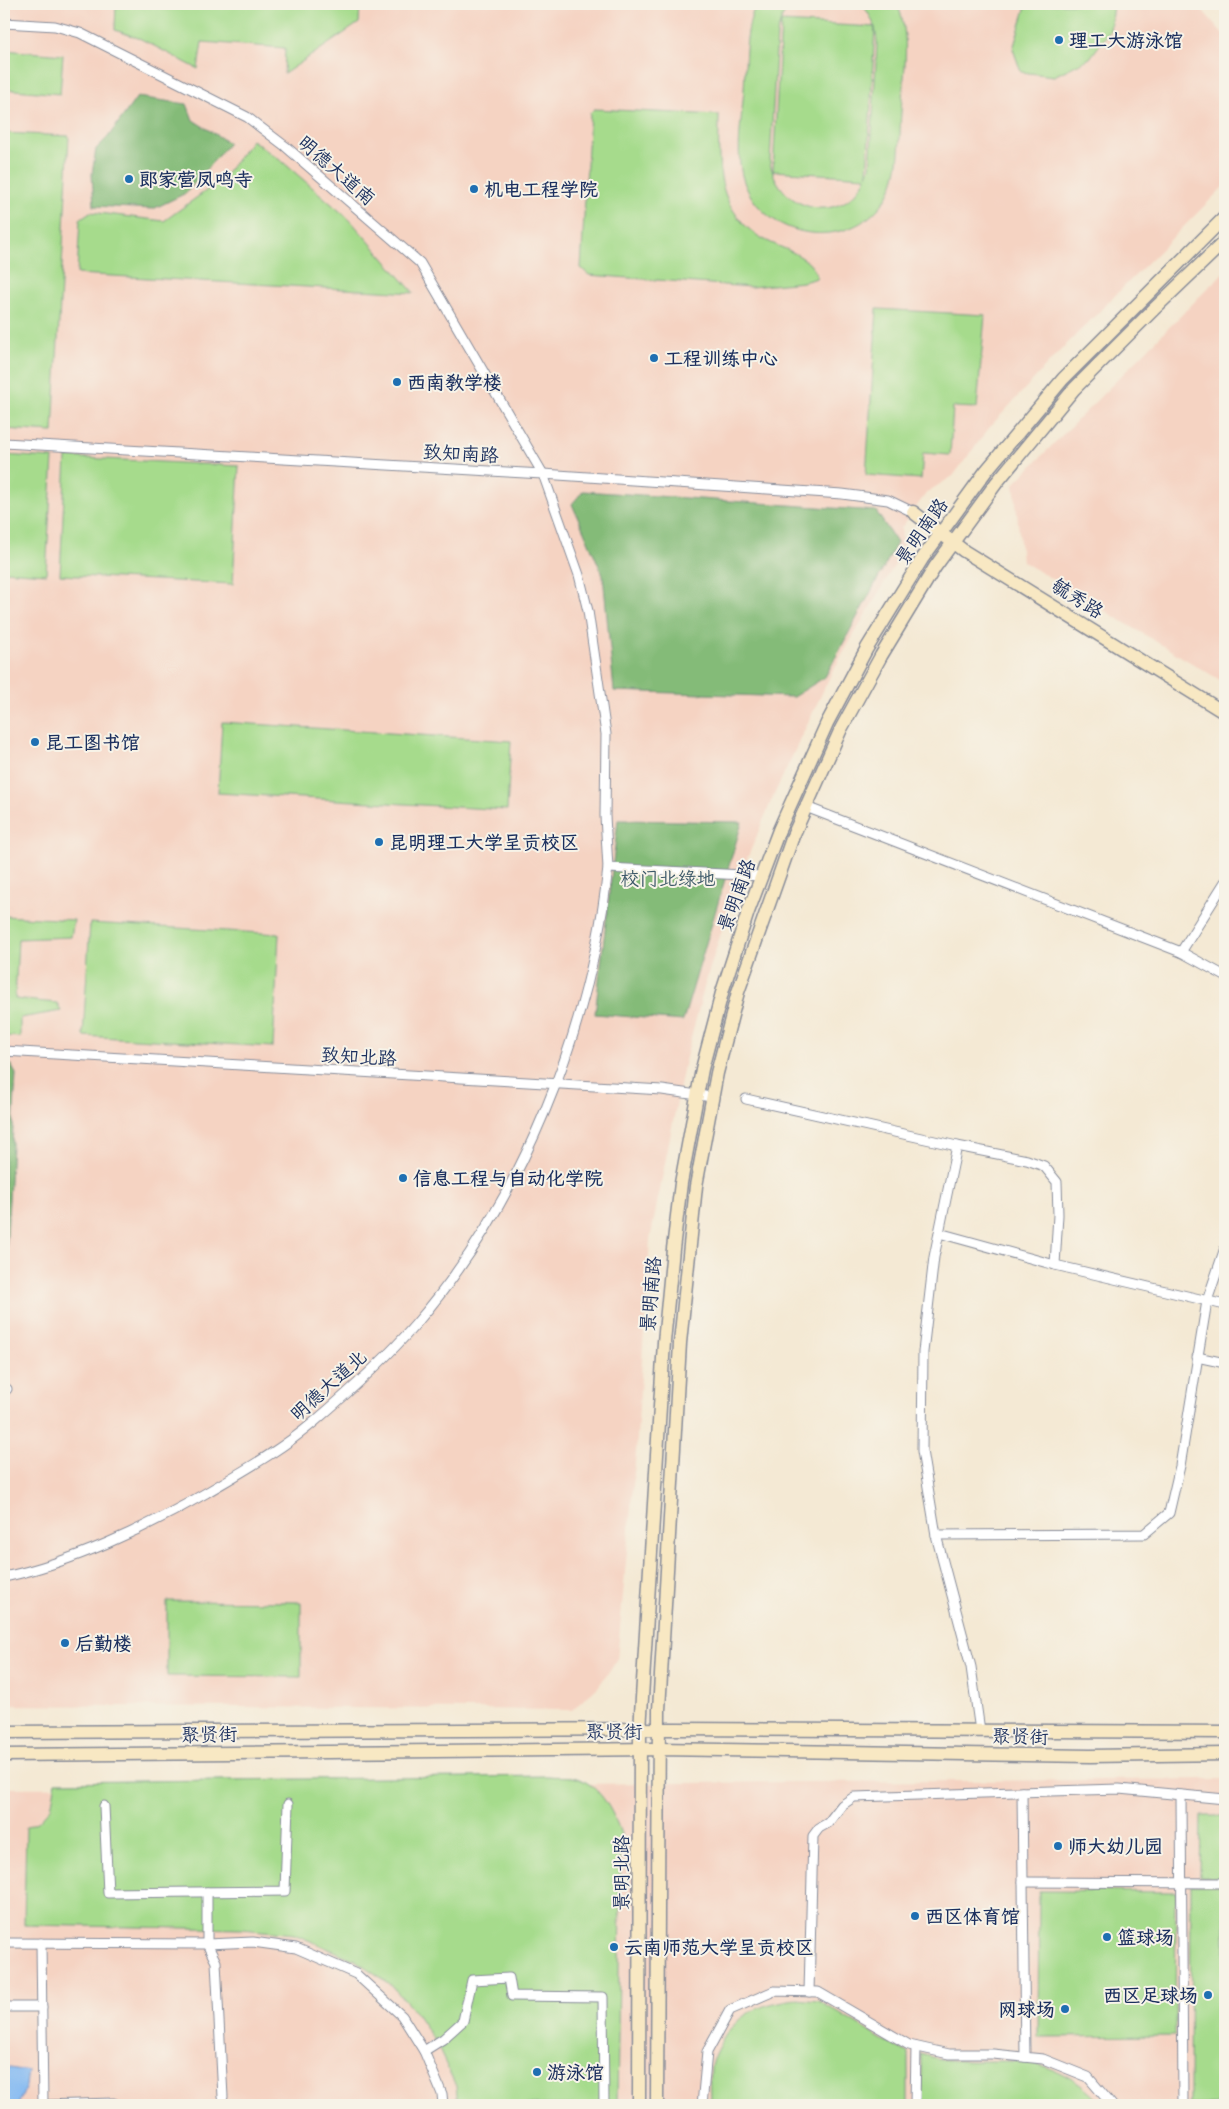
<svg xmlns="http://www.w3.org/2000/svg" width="1229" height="2109" font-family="'Shantell Sans','LXGW WenKai TC',sans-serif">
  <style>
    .built { fill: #f5d3c2 }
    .green { fill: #a6db8c; stroke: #608575 }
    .forest { fill: #84bb78; stroke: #50756b }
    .water { fill: #83b9f2; stroke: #4f74a8 }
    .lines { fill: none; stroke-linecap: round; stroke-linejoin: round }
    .street-casing { stroke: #888c99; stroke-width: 11 }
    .secondary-casing { stroke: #888c99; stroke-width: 15 }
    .street { stroke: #fff; stroke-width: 9 }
    .secondary { stroke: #f8e8c3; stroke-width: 12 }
    .poi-dot { fill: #1f6fb2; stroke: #f7f3e8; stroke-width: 2 }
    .labels { text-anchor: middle; stroke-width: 4; stroke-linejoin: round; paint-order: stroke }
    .poi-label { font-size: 19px; font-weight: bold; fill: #1b2f5e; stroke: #f7f3e8; text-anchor: start }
    .street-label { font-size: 19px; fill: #1b2f5e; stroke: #f7f3e8 }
    .park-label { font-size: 19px; fill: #3e5a6a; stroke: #f7f3e8 }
  </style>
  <rect width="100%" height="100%" fill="#f7f3e8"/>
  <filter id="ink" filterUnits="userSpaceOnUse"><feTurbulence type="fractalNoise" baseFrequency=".02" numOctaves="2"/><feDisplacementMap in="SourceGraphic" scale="10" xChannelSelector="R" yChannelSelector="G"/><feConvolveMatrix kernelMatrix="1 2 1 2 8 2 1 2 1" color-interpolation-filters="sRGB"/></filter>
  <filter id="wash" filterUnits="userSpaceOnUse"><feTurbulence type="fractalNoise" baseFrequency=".0096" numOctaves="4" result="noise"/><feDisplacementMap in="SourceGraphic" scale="20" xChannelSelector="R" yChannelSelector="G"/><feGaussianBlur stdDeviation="1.12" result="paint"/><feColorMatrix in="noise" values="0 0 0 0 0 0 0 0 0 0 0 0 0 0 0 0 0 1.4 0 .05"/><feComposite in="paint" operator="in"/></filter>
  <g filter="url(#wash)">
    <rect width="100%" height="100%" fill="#f4e9d4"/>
    <g class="built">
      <polygon points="4,4 1197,4 1225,36 1225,185 1055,356 989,428 953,476 927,492 901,528 903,551 831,674 772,799 736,885 705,984 684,1065 650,1240 636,1452 617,1660 598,1687 572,1710 4,1705"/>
      <polygon points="1225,271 1225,683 1022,561 1014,484"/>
      <polygon points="1225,1779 1225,2105 4,2105 4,1788"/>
    </g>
    <g class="green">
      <polygon points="116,4 360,4 359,23 284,74 285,48 202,42 198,69 141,39 115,30"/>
      <path d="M 756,4 L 792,4 L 782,17 L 777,34 L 770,162 C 779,213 844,227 866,177 L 773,171 L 781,22 L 875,27 L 867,175 L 870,167 L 877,43 C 876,28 872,15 861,4 L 897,4 C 912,37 903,76 901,112 C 899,141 902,174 885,200 C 849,253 763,241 743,179 C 735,152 742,118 744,89 C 746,60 744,31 756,4 Z"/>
      <polygon points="1031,4 1113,4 1110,31 1090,58 1054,76 1021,72 1013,49 1025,9"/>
      <polygon points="4,50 63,55 60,94 4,89"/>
      <path d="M 594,109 L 719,115 C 719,143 716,177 729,203 C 735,214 744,226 754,233 C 774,249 811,251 817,278 L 803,282 L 751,287 L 589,275 L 581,268 L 590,113 Z"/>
      <polygon points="4,133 69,136 53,432 4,429"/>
      <polygon points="252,140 284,163 350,220 414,293 77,274 80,219 90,212 164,221 221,180"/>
      <polygon points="877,309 985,315 977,408 953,407 950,455 923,453 921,479 866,475"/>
      <polygon points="4,455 53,458 46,574 4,571"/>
      <polygon points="66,457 239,466 233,584 60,575"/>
      <polygon points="222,722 511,741 507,810 218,793"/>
      <polygon points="4,916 74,920 71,937 18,939 15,999 57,1003 61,1011 20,1018 20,1037 4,1036"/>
      <polygon points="90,923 279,934 273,1047 83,1036"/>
      <polygon points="167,1601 301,1602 301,1677 167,1676"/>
      <path d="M 548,1776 C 556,1777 565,1776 572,1777 C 599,1782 613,1811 621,1834 L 617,2105 L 458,2105 L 456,2086 L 436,2043 L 415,2012 L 389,1983 L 355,1960 L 294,1934 L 242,1929 L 24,1925 L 26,1827 L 39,1821 L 51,1808 L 56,1782 Z"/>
      <polygon points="1201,1816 1225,1816 1225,1878 1200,1877"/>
      <polygon points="1191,1885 1225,1885 1225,2105 1190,2105"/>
      <polygon points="1039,1891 1176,1892 1175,2036 1038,2037"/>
      <path d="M 796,1999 L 819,2001 L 884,2041 L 908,2053 L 908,2105 L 711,2105 C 711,2092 710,2079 711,2066 C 713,2057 717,2049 722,2041 C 739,2011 763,2004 796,1999 Z"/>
      <path d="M 921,2054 C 947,2063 974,2061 1001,2061 C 1043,2060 1074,2074 1102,2105 L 921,2105 Z"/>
    </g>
    <g class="forest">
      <polygon points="137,97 187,104 193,120 229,143 186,193 153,209 94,206 92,174 96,149 108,137"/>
      <polygon points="583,491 876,511 897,543 825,677 793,697 614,691 603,575 572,504"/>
      <polygon points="618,820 742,822 683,1021 595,1014"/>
      <polygon points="4,1064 11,1065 16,1074 4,1290"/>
    </g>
    <polygon class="water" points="4,2067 28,2071 26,2086 18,2105 4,2105"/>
  </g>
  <g filter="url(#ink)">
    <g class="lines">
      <defs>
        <g id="street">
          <polyline points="4,23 55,26 80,33 247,117 285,146 420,263 543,474 579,575 588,611 606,734 605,816 608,868"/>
          <polyline points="4,443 543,474 842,494 888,500 913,512"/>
          <polyline points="806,807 1181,952 1225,976"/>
          <polyline points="1181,952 1225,882"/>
          <polyline points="4,1051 662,1090 712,1097"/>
          <polyline points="746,1099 957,1146"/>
          <polyline points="939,1233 1055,1265 1225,1305"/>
          <polyline points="1197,1357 1225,1363"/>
          <polyline points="4,1389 7,1389"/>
          <polyline points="936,1535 1144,1534 1169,1513 1180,1466 1207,1301 1225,1248"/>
          <path d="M 4,1577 C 71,1563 146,1528 206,1493 C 243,1471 281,1450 314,1422 C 349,1392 385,1360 415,1325 C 521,1203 591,1029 608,868 L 762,876"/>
          <polyline points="980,1731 971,1667 936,1535 922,1451 923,1352 934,1257 957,1146 1027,1160 1044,1166 1057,1182 1058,1215 1055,1265"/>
          <polyline points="1022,1792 1025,2057"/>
          <polyline points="1181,1795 1183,2105"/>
          <polyline points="104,1806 108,1893 285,1891 288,1804"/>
          <polyline points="1023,1882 1225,1883"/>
          <polyline points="207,1892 207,1944 216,1962 223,2097"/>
          <polyline points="4,1943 207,1944 253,1942 296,1948 356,1974 402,2016 424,2051 442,2094 443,2105"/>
          <polyline points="41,1943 43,2105 114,2103 114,2105"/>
          <polyline points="809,1992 813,1836 819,1828 828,1823 842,1805 854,1797 1119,1789 1225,1799"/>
          <polyline points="4,2007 42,2007"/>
          <polyline points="424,2051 443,2039 463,2021 472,1980 509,1978 512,1996 603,1997 604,2105"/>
          <polyline points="702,2105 707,2052 730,2010 774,1991 818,1992 909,2045 949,2054 993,2054 1043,2059 1088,2077 1112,2105"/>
          <polyline points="915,2105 916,2047"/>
        </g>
        <g id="secondary">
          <polyline points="913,512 964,551 1225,713"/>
          <polyline points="4,1732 674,1729 1225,1732"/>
          <polyline points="4,1755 659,1749 1090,1756 1225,1754"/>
          <polyline points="639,2105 640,1730 664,1342 673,1249 681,1183 702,1069 723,989 748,912 779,830 827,723 867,648 922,559 986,471 1063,379 1225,217"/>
          <polyline points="657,2105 659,1710 680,1343 696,1186 717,1073 738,992 793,836 841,729 881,656 935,567 997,482 1074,389 1154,309 1225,241"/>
        </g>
      </defs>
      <use href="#street" class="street-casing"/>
      <use href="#secondary" class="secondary-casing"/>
      <use href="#street" class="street"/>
      <use href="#secondary" class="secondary"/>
    </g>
  </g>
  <g class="poi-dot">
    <circle cx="1059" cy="40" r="5"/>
    <circle cx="129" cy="179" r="5"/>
    <circle cx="474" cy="189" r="5"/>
    <circle cx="654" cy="358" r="5"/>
    <circle cx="397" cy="382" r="5"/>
    <circle cx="35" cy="742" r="5"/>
    <circle cx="379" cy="842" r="5"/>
    <circle cx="403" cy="1178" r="5"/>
    <circle cx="65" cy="1643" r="5"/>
    <circle cx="1058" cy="1846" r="5"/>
    <circle cx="915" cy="1916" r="5"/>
    <circle cx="1107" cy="1937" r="5"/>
    <circle cx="614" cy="1947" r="5"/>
    <circle cx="1208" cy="1995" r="5"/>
    <circle cx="1065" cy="2009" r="5"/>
    <circle cx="537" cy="2072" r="5"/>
  </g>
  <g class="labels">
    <g class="poi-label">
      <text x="1069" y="47">理工大游泳馆</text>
      <text x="139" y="186">郎家营凤鸣寺</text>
      <text x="484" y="196">机电工程学院</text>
      <text x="664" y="365">工程训练中心</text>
      <text x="407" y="389">西南教学楼</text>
      <text x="45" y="749">昆工图书馆</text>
      <text x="389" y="849">昆明理工大学呈贡校区</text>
      <text x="413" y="1185">信息工程与自动化学院</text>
      <text x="75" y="1650">后勤楼</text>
      <text x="1068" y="1853">师大幼儿园</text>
      <text x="925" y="1923">西区体育馆</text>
      <text x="1117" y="1944">篮球场</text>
      <text x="624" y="1954">云南师范大学呈贡校区</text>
      <text x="1198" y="2002" text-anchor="end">西区足球场</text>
      <text x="1055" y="2016" text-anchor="end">网球场</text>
      <text x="547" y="2079">游泳馆</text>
    </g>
    <g class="street-label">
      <text transform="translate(337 170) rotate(41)" y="7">明德大道南</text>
      <text transform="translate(461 453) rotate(3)" y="7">致知南路</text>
      <text transform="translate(921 531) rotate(-55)" y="7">景明南路</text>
      <text transform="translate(1078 598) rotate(32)" y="7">毓秀路</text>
      <text transform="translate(736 895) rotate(-70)" y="7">景明南路</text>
      <text transform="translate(359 1056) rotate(3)" y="7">致知北路</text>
      <text transform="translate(650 1294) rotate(-85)" y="7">景明南路</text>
      <text transform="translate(328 1385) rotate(-42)" y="7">明德大道北</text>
      <text x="614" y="1738">聚贤街</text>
      <text transform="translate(209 1734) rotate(-1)" y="7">聚贤街</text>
      <text transform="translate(1020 1736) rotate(1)" y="7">聚贤街</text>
      <text transform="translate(621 1873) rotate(-90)" y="7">景明北路</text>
    </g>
    <g class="park-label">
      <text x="668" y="885">校门北绿地</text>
    </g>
  </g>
  <rect width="1229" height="2109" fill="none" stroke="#f7f3e8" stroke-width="20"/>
</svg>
